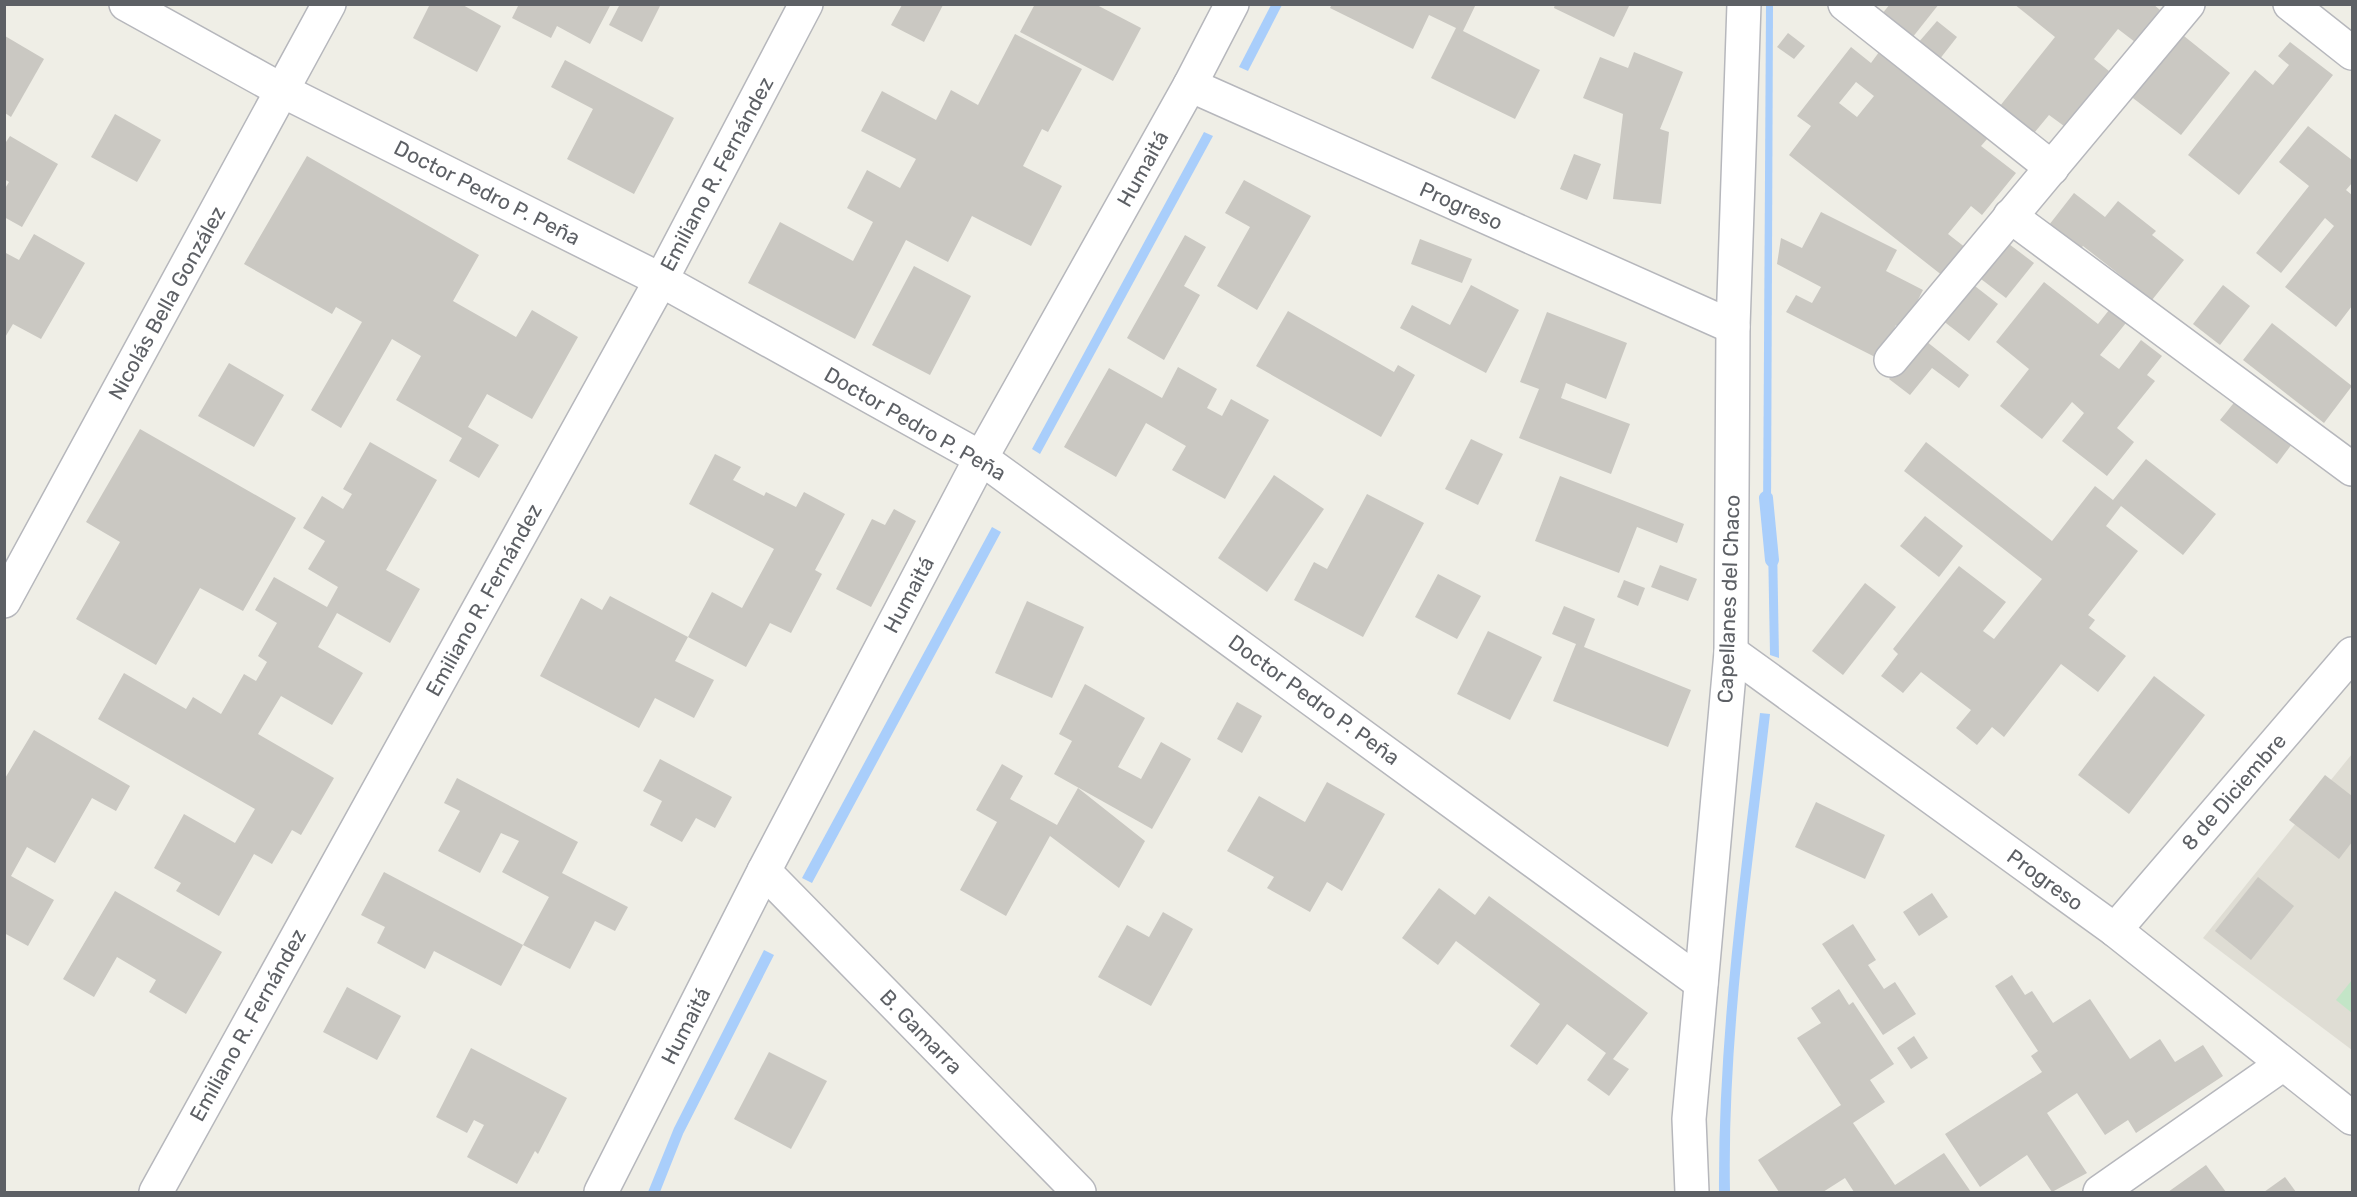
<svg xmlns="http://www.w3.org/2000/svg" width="2357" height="1197" font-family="Rubik,sans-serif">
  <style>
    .education { fill: #dfddd4 }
    .green { fill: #c3e5c7 }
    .water { fill: #a9cefb }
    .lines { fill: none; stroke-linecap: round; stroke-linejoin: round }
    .stream { stroke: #a9cefb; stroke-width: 14 }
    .building { fill: #cac8c2; fill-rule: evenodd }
    .minor-casing { stroke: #b6b7bc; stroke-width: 36 }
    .minor { stroke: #fff; stroke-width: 33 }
    .labels { text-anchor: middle; stroke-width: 4.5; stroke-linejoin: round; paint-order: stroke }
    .street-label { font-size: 21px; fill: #5d6065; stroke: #fff }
  </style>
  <rect width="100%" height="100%" fill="#efeee6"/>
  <polygon class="education" points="2352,754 2352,1050 2203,938"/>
  <polygon class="green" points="2352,980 2352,1013 2336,1000"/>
  <g class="water">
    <polygon points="1271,5 1282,5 1248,71 1239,67"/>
    <polygon points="1773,5 1771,515 1763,518 1766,5"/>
    <polygon points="1204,132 1213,136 1040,454 1032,449"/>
    <polygon points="992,527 1001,532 812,883 802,878"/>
    <polygon points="1768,543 1777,543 1779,658 1770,655"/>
    <path d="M 1760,713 L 1770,714 C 1752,873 1727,1032 1730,1192 L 1719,1192 C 1718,1032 1741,873 1760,713 Z"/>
    <polygon points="764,950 774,955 683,1134 660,1192 648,1192 674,1128"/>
  </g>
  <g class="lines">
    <polyline class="stream" points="1766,498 1772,560"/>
  </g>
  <g class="building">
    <polygon points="430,4 461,4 501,26 477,72 413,38"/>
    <polygon points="519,4 611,4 590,44 557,26 551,38 512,18"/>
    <polygon points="620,4 660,6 642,42 609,25"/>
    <polygon points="1035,4 1095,4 1141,28 1113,81 1020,32"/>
    <polygon points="1332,4 1476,4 1463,31 1540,70 1515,119 1431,78 1456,28 1429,15 1413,49 1330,8"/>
    <polygon points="1555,4 1630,4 1614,37 1554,8"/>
    <polygon points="1890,4 1939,4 1912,38 1882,14"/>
    <polygon points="2014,4 2153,4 2160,10 2135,42 2118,29 2094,59 2109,71 2064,126 2049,115 2030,138 1996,111 2055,37"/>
    <polygon points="902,5 943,5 924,42 891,25"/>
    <polygon points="1937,21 1957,37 1939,60 1918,43"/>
    <polygon points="2179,32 2230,73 2181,135 2129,95"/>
    <polygon points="1788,33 1805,46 1794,59 1777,47"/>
    <polygon points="1015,34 1082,69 1048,132 1042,129 1023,166 1062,186 1031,246 972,216 948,262 906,240 855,339 748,283 780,222 853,261 873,222 847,208 867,170 900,188 916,159 861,131 882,91 936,120 951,90 978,105"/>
    <polygon points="5,36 44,59 11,117 5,113"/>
    <polygon points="2290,42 2333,75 2239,195 2188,155 2255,70 2273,85 2289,65 2278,56"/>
    <path d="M 1851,47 L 1871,63 L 1882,48 L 1988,138 L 1981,146 L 2016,173 L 1982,215 L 1971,206 L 1948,234 L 1966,248 L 1943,276 L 1789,155 L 1811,126 L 1797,116 ZM 1856,82 L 1874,96 L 1857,117 L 1839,103 Z"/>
    <polygon points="1634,52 1683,72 1660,129 1669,132 1661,204 1613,199 1623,114 1583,98 1600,57 1628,68"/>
    <polygon points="565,60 674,118 634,194 567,159 593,109 551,87"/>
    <polygon points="115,114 161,140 137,182 91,157"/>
    <polygon points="2308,126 2352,160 2352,183 2346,190 2352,195 2352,306 2336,327 2285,287 2334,226 2325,218 2281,273 2256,253 2309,186 2279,162"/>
    <polygon points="10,136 58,164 22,227 4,217 4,190 9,182 4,179 4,145"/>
    <polygon points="1574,154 1601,164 1587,200 1560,189"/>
    <polygon points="307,156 479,255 453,301 516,337 532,310 578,337 532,419 487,394 468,427 499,445 479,478 449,461 462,438 396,400 421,356 392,339 341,428 311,410 362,322 336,307 332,314 244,264"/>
    <polygon points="1244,180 1311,216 1257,310 1217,286 1250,227 1225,213"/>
    <polygon points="2074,193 2105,217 2118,201 2156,231 2152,235 2184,260 2152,300 2083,246 2080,249 2049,225"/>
    <polygon points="1821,212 1897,250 1886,271 1923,290 1903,329 1896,325 1879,359 1786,312 1796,295 1812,303 1821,287 1777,264 1781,238 1802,248"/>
    <polygon points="34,234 85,263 41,339 13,324 4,339 4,252 19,260"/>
    <polygon points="1185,235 1206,247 1184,286 1200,295 1164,360 1127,338"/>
    <polygon points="1420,239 1472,259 1462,283 1411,264"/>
    <polygon points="2005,241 2034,263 2006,298 1977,276"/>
    <polygon points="914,266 971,296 930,375 872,345"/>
    <polygon points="2044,282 2098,324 2113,305 2130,318 2100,355 2119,369 2141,340 2162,356 2147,375 2155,381 2117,428 2134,442 2107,476 2062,441 2084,413 2072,402 2042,439 2000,406 2029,369 1996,342"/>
    <polygon points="1971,283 1998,304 1969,341 1942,320"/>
    <polygon points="1471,285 1519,310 1486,373 1400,328 1412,305 1450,325"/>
    <polygon points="2223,285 2250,306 2220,345 2193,324"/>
    <polygon points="1288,311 1394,372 1398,365 1415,375 1381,437 1256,366"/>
    <polygon points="1547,312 1627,343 1606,399 1566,383 1561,398 1630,424 1611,474 1519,438 1539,389 1520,382"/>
    <polygon points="2272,323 2352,386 2324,423 2243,360"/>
    <polygon points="1922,338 1969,375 1959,388 1932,368 1910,395 1889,379"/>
    <polygon points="229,363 284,395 254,447 198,416"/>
    <polygon points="1178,367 1217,389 1207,408 1222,416 1231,399 1269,420 1225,499 1172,470 1186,446 1146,423 1116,477 1064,447 1109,368 1162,398"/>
    <polygon points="2237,399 2298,436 2277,464 2220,420"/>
    <polygon points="140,429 296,518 243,611 200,588 156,665 76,619 120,542 86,522"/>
    <polygon points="1471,439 1503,454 1478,505 1445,489"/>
    <polygon points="370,442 437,480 386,570 420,589 390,643 337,613 318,647 363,673 332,725 281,696 258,734 334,778 301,835 292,830 272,864 254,854 219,916 176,891 181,883 154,868 184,814 235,843 255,809 98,719 124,673 186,709 193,697 221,714 244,674 256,681 267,662 258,656 277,623 255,610 274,577 327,607 338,587 308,569 325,541 303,528 322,496 343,509 352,494 343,489"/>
    <polygon points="1926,442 2052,541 2095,486 2113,500 2146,459 2216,514 2183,555 2121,506 2106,526 2138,551 2088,615 2095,620 2089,628 2126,656 2098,692 2061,664 2004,737 1992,727 1977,745 1956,728 1971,710 1921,672 1903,693 1881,676 1898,654 1893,649 1959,566 2006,602 1983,631 1994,639 2042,579 1904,471"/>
    <polygon points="715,454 741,467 733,480 764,496 766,492 796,507 804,492 845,514 815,570 822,574 791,633 770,623 746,667 688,637 712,592 742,608 774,549 689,504"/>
    <polygon points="1274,475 1324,509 1267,592 1218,558"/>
    <polygon points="1560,476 1684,524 1677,543 1637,527 1619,573 1535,541"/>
    <polygon points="1367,494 1424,523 1363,637 1294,600 1314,562 1327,569"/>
    <polygon points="894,509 916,521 871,607 836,589 872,519 885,525"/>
    <polygon points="1925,516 1963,546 1939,577 1900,546"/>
    <polygon points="1660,565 1697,579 1688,601 1651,587"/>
    <polygon points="1438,574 1481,596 1457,639 1415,617"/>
    <polygon points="1624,580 1645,588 1638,606 1617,597"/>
    <polygon points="1865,583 1896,607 1843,675 1812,651"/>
    <polygon points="610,596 688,637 675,661 714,680 694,718 655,698 639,728 540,676 581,598 602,610"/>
    <polygon points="1027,601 1084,627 1052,698 995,673"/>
    <polygon points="1564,606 1595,619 1584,647 1691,690 1668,747 1553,701 1576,644 1552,634"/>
    <polygon points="1488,631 1542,657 1510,720 1457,694"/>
    <polygon points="2154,676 2205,715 2129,814 2078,775"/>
    <polygon points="1085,684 1145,718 1118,767 1141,779 1161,742 1191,759 1152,829 1054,774 1072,741 1059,734"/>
    <polygon points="1237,702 1262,716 1242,753 1217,739"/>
    <polygon points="34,730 130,786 116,811 92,798 55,863 27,847 11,876 54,900 28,946 4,933 4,780"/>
    <polygon points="660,759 732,797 715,828 696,818 682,842 650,825 662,801 643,791"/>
    <polygon points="1002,764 1023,776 1010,799 1057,825 1078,788 1145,841 1119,888 1050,836 1006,916 960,890 997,822 976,810"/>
    <polygon points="2325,775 2352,796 2352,842 2339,859 2289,820"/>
    <polygon points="457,778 578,842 562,873 628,907 615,931 595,921 570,969 523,945 501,986 434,951 425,969 377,943 385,927 361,915 384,872 523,945 549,897 502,872 519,841 501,833 480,873 438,851 460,811 444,803"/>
    <polygon points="1327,782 1385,814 1342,891 1327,882 1310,912 1267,888 1274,877 1227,851 1259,796 1305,822"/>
    <polygon points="1816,802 1885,835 1865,879 1795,847"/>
    <polygon points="2258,877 2294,906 2251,960 2215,931"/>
    <polygon points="1439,888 1475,915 1489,896 1648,1013 1613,1059 1629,1069 1609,1096 1587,1080 1606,1053 1567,1024 1537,1065 1510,1046 1540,1004 1456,941 1438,965 1402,938"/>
    <polygon points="115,891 222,952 186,1014 149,992 156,980 117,957 94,997 63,979"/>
    <polygon points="1932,893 1948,917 1919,936 1903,912"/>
    <polygon points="1163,912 1193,929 1151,1006 1098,977 1127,925 1149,937"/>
    <polygon points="1853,924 1876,960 1868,965 1884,989 1895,982 1916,1014 1883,1035 1822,944"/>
    <polygon points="2012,975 2025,995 2032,991 2053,1023 2090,999 2130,1059 2160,1039 2175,1062 2203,1045 2223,1076 2136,1133 2128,1120 2105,1135 2077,1093 2047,1113 2087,1173 2052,1192 2027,1155 1980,1187 1945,1134 2042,1072 2031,1056 2038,1051 1995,986"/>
    <polygon points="347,987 401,1016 377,1060 323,1032"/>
    <polygon points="1839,989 1849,1005 1853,1002 1894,1064 1870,1080 1885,1102 1853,1123 1895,1185 1944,1153 1971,1192 1854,1192 1845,1178 1823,1192 1779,1192 1758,1160 1841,1105 1797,1038 1821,1023 1811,1008"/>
    <polygon points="1914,1036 1928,1058 1911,1069 1897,1048"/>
    <polygon points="471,1048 567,1098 538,1154 535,1151 517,1184 467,1157 484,1125 474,1120 467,1133 436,1117"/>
    <polygon points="769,1052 827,1081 791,1149 734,1119"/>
    <polygon points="2206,1165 2226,1192 2168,1192"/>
    <polygon points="2285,1177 2296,1192 2264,1192"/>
  </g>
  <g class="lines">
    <defs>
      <g id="minor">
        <polyline points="126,4 283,91 661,280 981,458 1701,983"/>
        <polyline points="1845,4 2052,168"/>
        <polyline points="2290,4 2352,53"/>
        <polyline points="1190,85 1733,327"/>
        <polyline points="2010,216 2352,469"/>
        <polyline points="1891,360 2188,4"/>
        <polyline points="4,601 329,4"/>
        <polyline points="1731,652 2115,930 2352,1118"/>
        <polyline points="764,871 1079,1192"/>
        <polyline points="2115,930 2352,654"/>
        <polyline points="156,1192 661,280 806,4"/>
        <polyline points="601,1192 764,871 981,458 1190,85 1232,4"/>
        <polyline points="1692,1192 1689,1119 1731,652 1733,327 1744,4"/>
        <polyline points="2100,1192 2283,1064"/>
      </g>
    </defs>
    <use href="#minor" class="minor-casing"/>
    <use href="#minor" class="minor"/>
  </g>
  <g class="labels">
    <g class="street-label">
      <text transform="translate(1143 169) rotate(-61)" y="7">Humaitá</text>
      <text transform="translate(717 174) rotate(-62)" y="7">Emiliano R. Fernández</text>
      <text transform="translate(487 193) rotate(27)" y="7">Doctor Pedro P. Peña</text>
      <text transform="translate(1461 206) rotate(24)" y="7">Progreso</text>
      <text transform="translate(167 303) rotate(-61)" y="7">Nicolás Bella González</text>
      <text transform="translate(915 424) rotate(30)" y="7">Doctor Pedro P. Peña</text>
      <text transform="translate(909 595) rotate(-62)" y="7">Humaitá</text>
      <text transform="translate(1729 599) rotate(-88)" y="7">Capellanes del Chaco</text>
      <text transform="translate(484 600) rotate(-61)" y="7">Emiliano R. Fernández</text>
      <text transform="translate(1314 700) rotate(36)" y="7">Doctor Pedro P. Peña</text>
      <text transform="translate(2234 792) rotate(-49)" y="7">8 de Diciembre</text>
      <text transform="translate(2045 880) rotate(36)" y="7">Progreso</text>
      <text transform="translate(248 1025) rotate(-61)" y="7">Emiliano R. Fernández</text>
      <text transform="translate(686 1026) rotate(-63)" y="7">Humaitá</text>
      <text transform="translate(921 1032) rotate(46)" y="7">B. Gamarra</text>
    </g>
  </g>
  <rect width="2357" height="1197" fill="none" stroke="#5d6065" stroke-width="12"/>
</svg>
